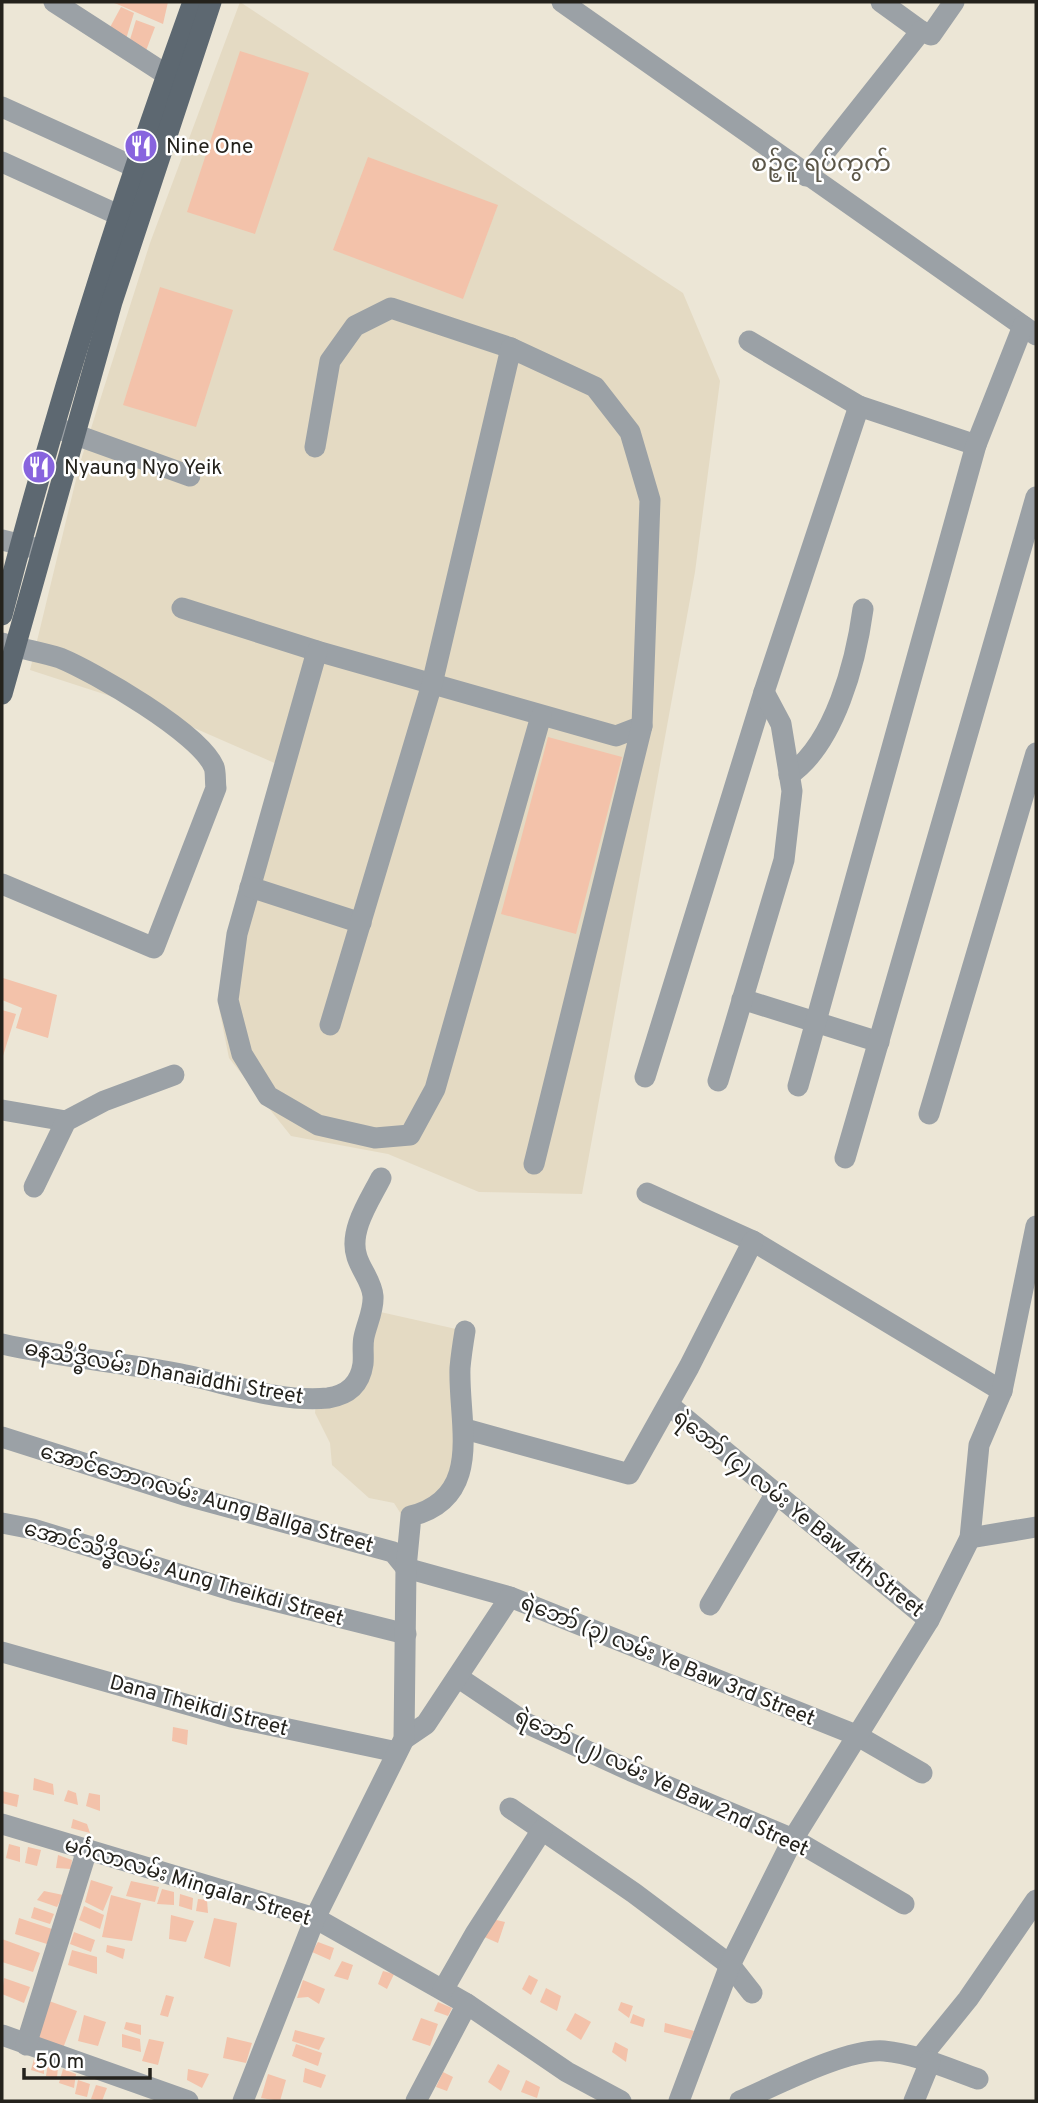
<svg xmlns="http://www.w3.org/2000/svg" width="1038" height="2103" font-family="Overpass,'Noto Sans Myanmar',sans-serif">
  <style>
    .built { fill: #e4dac3 }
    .building { fill: #f3c2aa }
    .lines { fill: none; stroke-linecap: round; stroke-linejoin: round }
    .minor { stroke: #9ba1a6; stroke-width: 21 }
    .major { stroke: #5d6871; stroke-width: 21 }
    .labels { text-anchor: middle; stroke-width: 5; stroke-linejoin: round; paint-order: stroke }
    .poi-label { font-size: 21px; fill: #24221c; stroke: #fff; text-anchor: start }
    .street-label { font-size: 21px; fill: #24221c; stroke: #fff }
    .quarter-label { font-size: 24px; fill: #5c5749; stroke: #fff }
  </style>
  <rect width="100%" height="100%" fill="#ece6d6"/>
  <g class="built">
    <polygon points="240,2 683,293 720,381 695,572 582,1194 479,1192 388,1154 291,1136 229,1058 219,1008 286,768 153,710 30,670 80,463 150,243"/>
    <polygon points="376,1311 465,1331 454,1486 401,1514 394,1503 369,1498 332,1465 330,1443 315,1413 317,1391 357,1387"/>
  </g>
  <g class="building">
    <polygon points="111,2 168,2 163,24 117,4"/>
    <polygon points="121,7 134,13 126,39 108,31"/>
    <polygon points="136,20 155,27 144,56 128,46"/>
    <polygon points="240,51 309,73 255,234 187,212"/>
    <polygon points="368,157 498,205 463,299 333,250"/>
    <polygon points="160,287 233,310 196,427 123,405"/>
    <polygon points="548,737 622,757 576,934 501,914"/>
    <polygon points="3,978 57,995 48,1038 16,1028 22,1008 2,1000"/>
    <polygon points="2,1010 16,1014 2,1059"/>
    <polygon points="173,1727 188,1730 187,1745 172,1741"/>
    <polygon points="34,1778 53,1784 54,1795 33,1790"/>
    <polygon points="68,1790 76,1793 78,1805 64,1801"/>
    <polygon points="2,1791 19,1795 17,1807 2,1803"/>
    <polygon points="89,1793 100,1795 100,1811 86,1806"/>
    <polygon points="73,1819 87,1824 90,1833 71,1828"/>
    <polygon points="9,1844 20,1847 20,1862 6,1858"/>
    <polygon points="28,1847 41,1850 37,1866 25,1863"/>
    <polygon points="58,1855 72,1860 71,1869 56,1868"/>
    <polygon points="91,1880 113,1887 103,1911 85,1902"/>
    <polygon points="131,1881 159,1887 155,1902 126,1896"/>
    <polygon points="162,1889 174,1892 174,1905 157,1904"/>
    <polygon points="44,1891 63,1895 57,1907 37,1900"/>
    <polygon points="180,1894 193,1898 192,1910 179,1906"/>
    <polygon points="111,1895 141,1903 132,1941 102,1937"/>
    <polygon points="198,1899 207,1900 208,1913 196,1911"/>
    <polygon points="84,1906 104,1915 100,1929 79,1920"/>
    <polygon points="34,1907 54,1914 50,1924 31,1918"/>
    <polygon points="171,1915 194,1921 186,1942 169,1939"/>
    <polygon points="19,1918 52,1929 47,1944 15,1934"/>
    <polygon points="214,1918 237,1923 230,1967 204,1958"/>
    <polygon points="488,1918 505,1922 498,1943 482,1936"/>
    <polygon points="74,1932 95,1940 91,1952 70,1944"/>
    <polygon points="2,1939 40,1953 33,1972 2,1962"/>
    <polygon points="318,1942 334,1948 330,1960 312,1952"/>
    <polygon points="107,1945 125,1949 123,1959 106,1952"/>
    <polygon points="72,1950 97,1957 97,1974 68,1965"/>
    <polygon points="342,1961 353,1965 348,1980 334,1976"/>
    <polygon points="383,1971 394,1974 387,1989 378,1984"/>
    <polygon points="529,1975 538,1980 531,1995 522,1989"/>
    <polygon points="4,1978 30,1987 24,2003 2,1994"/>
    <polygon points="303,1980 325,1989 319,2004 308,1997 297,1998"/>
    <polygon points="546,1988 561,1996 557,2011 540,2002"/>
    <polygon points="166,1995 174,1997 168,2017 160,2015"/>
    <polygon points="49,2001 77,2011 62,2051 32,2040"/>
    <polygon points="438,2002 452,2008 448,2016 434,2011"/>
    <polygon points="621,2002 633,2006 629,2018 618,2010"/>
    <polygon points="575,2013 591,2022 581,2040 566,2030"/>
    <polygon points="633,2014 645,2019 643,2027 630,2023"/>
    <polygon points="84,2015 106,2022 98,2046 78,2041"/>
    <polygon points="421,2018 438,2024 430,2046 412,2040"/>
    <polygon points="126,2022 141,2025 141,2035 124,2029"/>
    <polygon points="665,2023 694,2031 691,2039 664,2032"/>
    <polygon points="295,2030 325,2038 319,2050 292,2041"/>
    <polygon points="122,2034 140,2039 141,2052 122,2047"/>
    <polygon points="227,2037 252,2043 246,2063 223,2058"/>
    <polygon points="149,2039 164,2042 158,2065 142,2061"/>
    <polygon points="615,2042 628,2049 626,2062 612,2052"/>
    <polygon points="296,2044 322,2053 318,2066 292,2056"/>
    <polygon points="34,2059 44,2061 44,2074 31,2070"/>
    <polygon points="48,2063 58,2066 57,2078 46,2076"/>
    <polygon points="498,2064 510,2071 501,2091 488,2082"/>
    <polygon points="305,2068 326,2075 321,2088 303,2082"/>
    <polygon points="63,2069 76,2074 74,2088 59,2083"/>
    <polygon points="188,2069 209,2074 202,2088 187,2080"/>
    <polygon points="443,2072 453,2077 447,2091 436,2087"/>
    <polygon points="268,2074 286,2080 280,2101 261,2098"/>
    <polygon points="78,2080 90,2084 87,2097 75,2094"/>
    <polygon points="526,2080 540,2087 537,2098 521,2092"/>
    <polygon points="96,2085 107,2088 102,2101 91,2099"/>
  </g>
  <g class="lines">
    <g class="minor">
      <polyline points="54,2 167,75 183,80"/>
      <polyline points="562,2 1036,335"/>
      <polyline points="881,2 921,31"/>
      <polyline points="2,107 150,174"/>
      <polyline points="2,162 134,222"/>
      <polyline points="806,176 921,31 931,35 954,2"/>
      <polyline points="749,341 859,406"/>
      <polyline points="54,427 190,476"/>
      <polyline points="315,447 330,361 355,326 391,308 511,348"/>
      <polyline points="2,540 38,549"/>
      <polyline points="182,608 317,651 616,736 642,726"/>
      <path d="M 2,643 C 21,649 41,652 60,658 C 94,672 200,733 214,767 C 216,772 215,782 216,788 L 154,948 L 2,884"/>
      <polyline points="317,651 237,934 228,1000 242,1054 268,1096 318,1125 375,1138 410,1135 435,1089 541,716"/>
      <path d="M 789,775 C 835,744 856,661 863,609"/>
      <polyline points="250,887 361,923"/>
      <polyline points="742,999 879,1042"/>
      <polyline points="330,1025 432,684 511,348 595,387 630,432 650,500 642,726 534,1164"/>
      <polyline points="645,1077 764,692 859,406 976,445"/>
      <polyline points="718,1081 784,860 792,791 781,724 764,692"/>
      <polyline points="798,1086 976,445 1023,326"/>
      <polyline points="2,1110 66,1121"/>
      <polyline points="929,1114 1036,753"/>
      <polyline points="845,1158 1036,497"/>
      <polyline points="34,1187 66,1121 104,1101 174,1075"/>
      <polyline points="647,1193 753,1241 1002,1391"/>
      <path d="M 2,1344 C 59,1357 118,1362 176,1373 C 225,1382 278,1403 328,1398 C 348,1395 360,1384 363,1364 C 364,1355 362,1346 364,1337 C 367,1323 374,1310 373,1296 C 372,1282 361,1270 357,1257 C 348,1231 370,1200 381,1178"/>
      <polyline points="669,1405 929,1620"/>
      <polyline points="465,1429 629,1474 689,1367 753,1241"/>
      <polyline points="2,1437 184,1495 393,1552 406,1568 510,1597 856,1735 922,1773"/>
      <polyline points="2,1523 33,1529 234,1591 406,1634"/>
      <polyline points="970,1538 1036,1527"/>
      <polyline points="710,1605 776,1493"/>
      <polyline points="2,1652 231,1717 397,1752"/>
      <polyline points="459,1678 526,1723 631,1771 793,1839 904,1904"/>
      <polyline points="404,1739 426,1724 510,1597"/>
      <polyline points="510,1808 634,1893 730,1965 752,1993"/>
      <polyline points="2,1824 315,1918 467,2004 567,2072 621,2101"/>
      <polyline points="443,1990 475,1934 542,1830"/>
      <polyline points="2,2035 188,2101"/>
      <polyline points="26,2045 87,1850"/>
      <polyline points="921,2057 968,1999 1036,1900"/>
      <path d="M 243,2101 L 315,1918 L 404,1739 L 406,1568 L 411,1516 C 485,1497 458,1423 460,1368 C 461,1356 463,1343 465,1331"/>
      <polyline points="416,2101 467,2004"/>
      <polyline points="679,2101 730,1965 793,1839 929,1620 970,1538 979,1445 1002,1391 1036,1226"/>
      <path d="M 740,2101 C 775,2086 847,2048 884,2051 C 916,2054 947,2068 978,2079"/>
      <polyline points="914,2101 930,2062"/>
    </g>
    <g class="major">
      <path d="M 2,615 C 56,407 120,203 193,2"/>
      <polyline points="2,694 112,302 211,2"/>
    </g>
  </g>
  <defs>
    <symbol id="restaurant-disc" viewBox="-11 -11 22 22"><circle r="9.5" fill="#8864de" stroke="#fff"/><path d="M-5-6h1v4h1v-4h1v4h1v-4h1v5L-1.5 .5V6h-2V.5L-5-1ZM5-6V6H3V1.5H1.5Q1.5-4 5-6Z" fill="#fff"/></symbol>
  </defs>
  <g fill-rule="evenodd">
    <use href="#restaurant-disc" x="122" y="127" width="38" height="38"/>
    <use href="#restaurant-disc" x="20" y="448" width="38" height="38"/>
  </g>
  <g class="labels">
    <g class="poi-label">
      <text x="166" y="153">Nine One</text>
      <text x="64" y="474">Nyaung Nyo Yeik</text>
    </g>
    <g class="street-label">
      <text transform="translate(164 1372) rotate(10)" y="7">ဓနသိဒ္ဓိလမ်း Dhanaiddhi Street</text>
      <text transform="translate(207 1498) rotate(16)" y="7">အောင်ဘောဂလမ်း Aung Ballga Street</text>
      <text transform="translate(799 1513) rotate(39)" y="7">ရဲဘော် (၄) လမ်း Ye Baw 4th Street</text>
      <text transform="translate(184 1573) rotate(16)" y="7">အောင်သိဒ္ဓိလမ်း Aung Theikdi Street</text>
      <text transform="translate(668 1660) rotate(22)" y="7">ရဲဘော် (၃) လမ်း Ye Baw 3rd Street</text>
      <text transform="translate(199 1705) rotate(15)" y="7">Dana Theikdi Street</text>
      <text transform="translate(662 1782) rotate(25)" y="7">ရဲဘော် (၂) လမ်း Ye Baw 2nd Street</text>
      <text transform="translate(188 1881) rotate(17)" y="7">မင်္ဂလာလမ်း Mingalar Street</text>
    </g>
    <g class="quarter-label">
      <text x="821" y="171">စဉ့်ငူ ရပ်ကွက်</text>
    </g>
  </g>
  <rect width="1038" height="2103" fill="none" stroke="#24221c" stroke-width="7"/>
  <path d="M24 2068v10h126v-10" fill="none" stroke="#24221c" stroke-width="3.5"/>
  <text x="35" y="2068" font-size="21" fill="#24221c" stroke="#ffffff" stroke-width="5" paint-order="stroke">50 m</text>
</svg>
